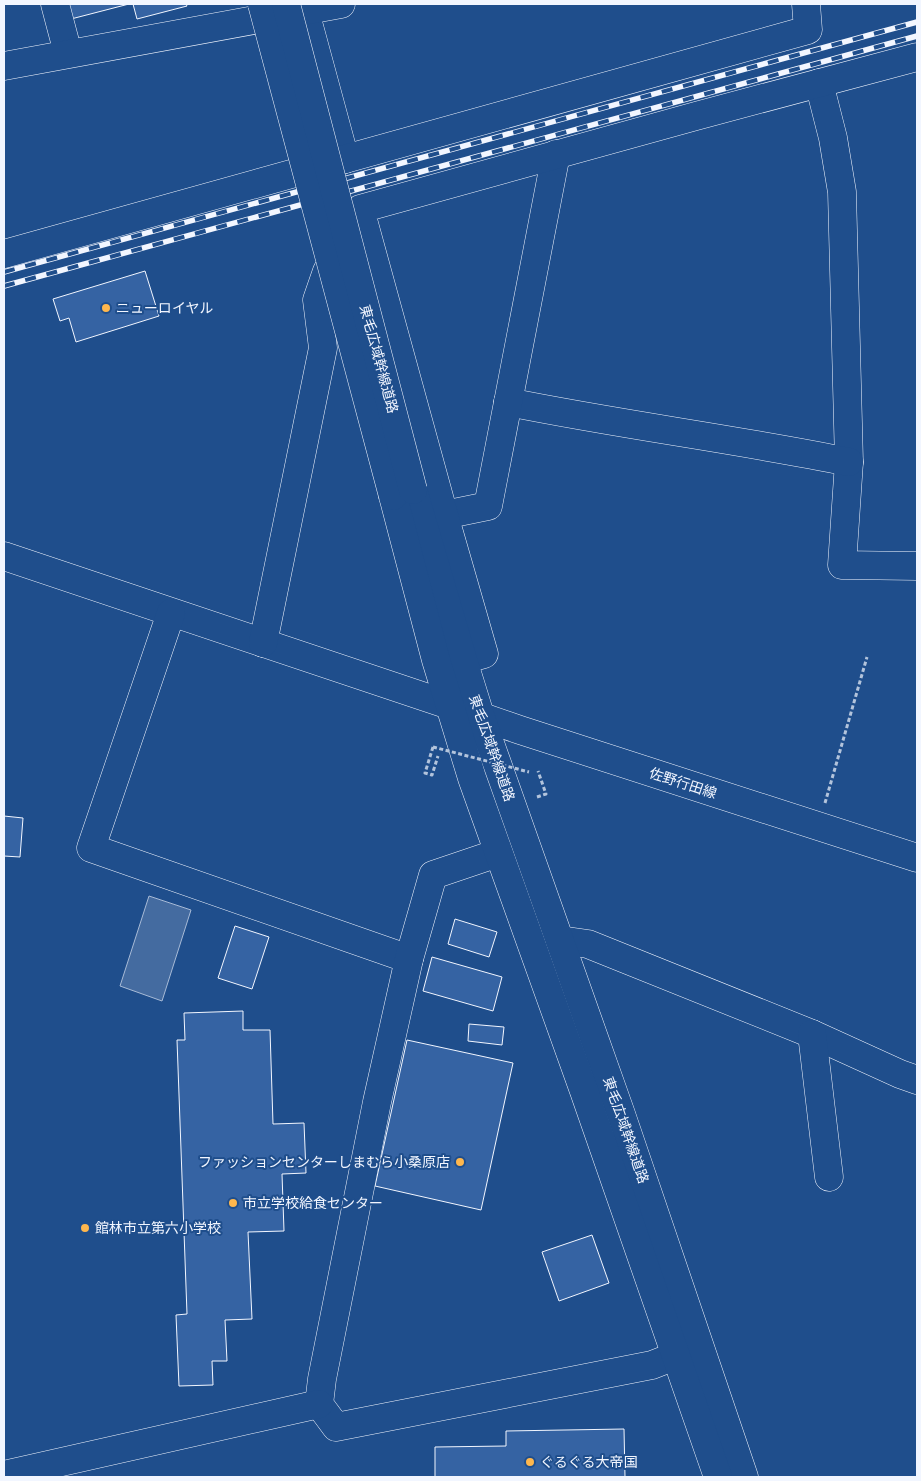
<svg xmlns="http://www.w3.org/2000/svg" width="921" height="1481" font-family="'Noto Sans','Noto Sans JP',sans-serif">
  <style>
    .water { fill: #446ba0; stroke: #a8bbd7 }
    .building { fill: #3563a3; stroke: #f2f6ff }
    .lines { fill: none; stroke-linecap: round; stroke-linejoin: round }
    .minor-casing { stroke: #f2f6ff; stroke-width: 29 }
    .major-casing { stroke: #f2f6ff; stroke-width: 29 }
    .highway-casing { stroke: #f2f6ff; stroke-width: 29 }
    .path { stroke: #b3c4dc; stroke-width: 3; stroke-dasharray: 4 2.5; stroke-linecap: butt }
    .minor { stroke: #1f4e8c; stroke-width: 28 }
    .major { stroke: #1f4e8c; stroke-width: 28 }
    .highway { stroke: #1f4e8c; stroke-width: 28 }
    .rail-casing { stroke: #f2f6ff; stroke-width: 5.5 }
    .rail { stroke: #1f4e8c; stroke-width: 4; stroke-dasharray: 11; stroke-linecap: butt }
    .highway-bridge-casing { stroke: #f2f6ff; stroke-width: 29; stroke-linecap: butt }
    .path-bridge { stroke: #b3c4dc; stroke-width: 3; stroke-dasharray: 4 2.5; stroke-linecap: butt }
    .highway-bridge { stroke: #1f4e8c; stroke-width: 28 }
    .poi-dot { fill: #ffb74d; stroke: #1f4e8c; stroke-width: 2 }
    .labels { text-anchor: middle; stroke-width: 4; stroke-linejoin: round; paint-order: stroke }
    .poi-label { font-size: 14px; fill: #f2f6ff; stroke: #1f4e8c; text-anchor: start }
    .street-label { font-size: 14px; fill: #f2f6ff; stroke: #1f4e8c }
  </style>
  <rect width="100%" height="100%" fill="#1f4e8c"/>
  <polygon class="water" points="149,896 191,910 162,1001 120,986"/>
  <g class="building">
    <polygon points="67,4 129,4 71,19"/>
    <polygon points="133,4 186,4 187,6 137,19"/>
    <polygon points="145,271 159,316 76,342 69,318 60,321 53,299"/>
    <polygon points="4,816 23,818 20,857 4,856"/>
    <polygon points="455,919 497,932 489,957 448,944"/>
    <polygon points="235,926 269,937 252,989 218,978"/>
    <polygon points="432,957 502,977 493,1011 423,991"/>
    <polygon points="243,1011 243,1030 270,1030 273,1124 304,1123 306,1173 282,1174 284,1231 248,1232 252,1319 225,1320 227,1361 212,1361 213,1385 179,1386 176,1315 187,1314 177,1040 185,1040 184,1013"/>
    <polygon points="469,1024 504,1027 502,1045 468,1041"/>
    <polygon points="407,1040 513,1063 481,1210 375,1186"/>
    <polygon points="592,1235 609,1283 559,1301 542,1252"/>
    <polygon points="624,1429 625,1477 435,1477 435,1447 506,1446 506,1431"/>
  </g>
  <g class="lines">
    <defs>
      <g id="minor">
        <polyline points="55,4 68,53"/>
        <polyline points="303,4 345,159"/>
        <polyline points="4,66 341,4"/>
        <polyline points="819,83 833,138 842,192 849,462 842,565 917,566"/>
        <polyline points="4,254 808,30 806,4"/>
        <path d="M 508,402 C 621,425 736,439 849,462"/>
        <polyline points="444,515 488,506 556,154"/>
        <polyline points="4,556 449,705"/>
        <polyline points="171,613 91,848 409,959"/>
        <polyline points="263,643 323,348 317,300 327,271 344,255"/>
        <polyline points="463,660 484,654 444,515 360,209 696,116 917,57"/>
        <polyline points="498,853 433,875 409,959 377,1102 322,1379 319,1404 336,1427 652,1365 675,1356"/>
        <polyline points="560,940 588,944 812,1034 900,1074 917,1080"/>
        <polyline points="812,1034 829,1177"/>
        <polyline points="4,1475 319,1404"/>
      </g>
      <polyline id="major" points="462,710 520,730 917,858"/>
      <g id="highway">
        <polyline points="413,490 463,660 480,715 621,1114 744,1477"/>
        <polyline points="393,496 436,660 472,778 584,1091 718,1477"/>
      </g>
    </defs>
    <use href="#minor" class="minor-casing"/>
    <use href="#major" class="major-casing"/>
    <use href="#highway" class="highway-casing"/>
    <g class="path">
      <polyline points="433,747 425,773 432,775 438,756"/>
      <polyline points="537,797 546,794 538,771"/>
      <polyline points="825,803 867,657"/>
    </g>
    <use href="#minor" class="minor"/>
    <use href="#major" class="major"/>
    <use href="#highway" class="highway"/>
    <defs>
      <g id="rail">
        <polyline points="4,272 917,22"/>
        <polyline points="4,286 917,36"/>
      </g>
    </defs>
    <use href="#rail" class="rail-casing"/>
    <use href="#rail" class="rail"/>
    <defs>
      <g id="highway-bridge">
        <polyline points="262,4 393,496"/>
        <polyline points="286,4 413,490"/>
      </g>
    </defs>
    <use href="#highway-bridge" class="highway-bridge-casing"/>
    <polyline class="path-bridge" points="433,747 529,772"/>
    <use href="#highway-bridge" class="highway-bridge"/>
  </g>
  <g class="poi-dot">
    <circle cx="106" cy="308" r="5"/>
    <circle cx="460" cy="1162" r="5"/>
    <circle cx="233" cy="1203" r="5"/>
    <circle cx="85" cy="1228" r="5"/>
    <circle cx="530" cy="1462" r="5"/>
  </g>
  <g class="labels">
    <g class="poi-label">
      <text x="116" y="313">ニューロイヤル</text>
      <text x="450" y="1167" text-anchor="end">ファッションセンターしまむら小桑原店</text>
      <text x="243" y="1208">市立学校給食センター</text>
      <text x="95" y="1233">館林市立第六小学校</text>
      <text x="540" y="1467">ぐるぐる大帝国</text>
    </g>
    <g class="street-label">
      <text transform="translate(379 359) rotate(75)" y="5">東毛広域幹線道路</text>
      <text transform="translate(492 748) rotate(71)" y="5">東毛広域幹線道路</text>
      <text transform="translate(683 783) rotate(18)" y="5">佐野行田線</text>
      <text transform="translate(626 1130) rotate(71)" y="5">東毛広域幹線道路</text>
    </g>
  </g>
  <rect width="921" height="1481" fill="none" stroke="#f2f6ff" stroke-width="10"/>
</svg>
